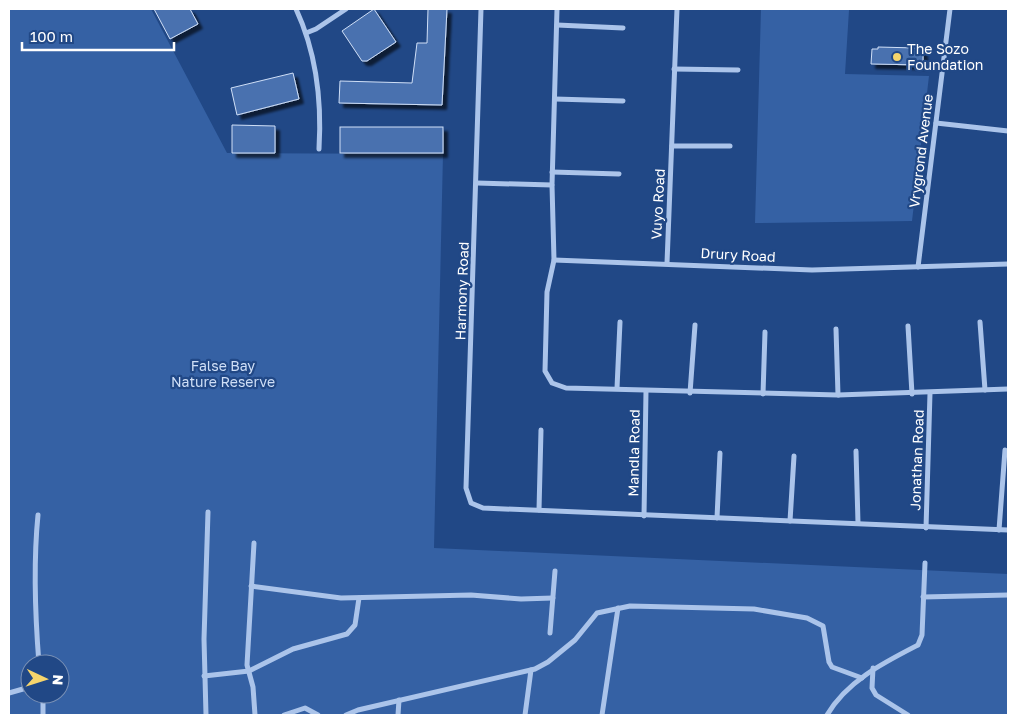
<svg xmlns="http://www.w3.org/2000/svg" width="1017" height="724" font-family="'Golos Text',sans-serif">
  <style>
    .green { fill: #3561a4; fill-rule: evenodd }
    .building { fill: #4a71af; stroke: #cfdff7; filter: url(#shadow) }
    .lines { fill: none; stroke-linecap: round; stroke-linejoin: round }
    .street { stroke: #abc4ea; stroke-width: 5 }
    .poi-dot { fill: #f6d56c; stroke: #214886; stroke-width: 2 }
    .labels { text-anchor: middle; stroke-width: 4.5; stroke-linejoin: round; paint-order: stroke }
    .poi-label { font-size: 14px; fill: #fff; stroke: #214886; text-anchor: start }
    .street-label { font-size: 14px; fill: #fff; stroke: #214886 }
    .park-label { font-size: 14px; fill: #cfdff7; stroke: #214886 }
  </style>
  <defs>
    <filter id="shadow"><feDropShadow dx="4.5" dy="4.5" stdDeviation="1" flood-color="#0009"/></filter>
  </defs>
  <rect width="100%" height="100%" fill="#214886"/>
  <g class="green">
    <path d="M 9,9 L 151,9 L 227,153 L 443,154 L 434,548 L 1008,574 L 1008,715 L 9,715 ZM 30,664 L 60,664 L 60,694 L 30,694 Z"/>
    <polygon points="761,9 849,10 845,74 929,76 912,221 755,223"/>
  </g>
  <g class="building">
    <polygon points="154,9 190,9 198,24 170,39"/>
    <polygon points="374,9 396,42 367,61 362,61 342,31"/>
    <polygon points="428,9 447,9 442,105 339,103 340,81 412,83 417,43 427,43"/>
    <polygon points="878,47 916,48 916,50 923,51 923,65 871,64 872,49 878,49"/>
    <polygon points="293,73 299,99 237,115 231,88"/>
    <polygon points="232,125 275,126 275,153 232,153"/>
    <rect x="340" y="127" width="103" height="26"/>
  </g>
  <g class="lines">
    <g class="street">
      <path d="M 296,9 C 317,54 322,100 319,149"/>
      <polyline points="481,9 466,488 471,503 483,508 1008,530"/>
      <polyline points="557,9 552,185 554,260 547,292 545,371 552,383 566,388 838,395 1008,389"/>
      <polyline points="557,25 623,28"/>
      <polyline points="306,33 316,29 346,9"/>
      <polyline points="674,69 738,70"/>
      <polyline points="555,99 623,101"/>
      <polyline points="936,123 1008,131"/>
      <polyline points="672,146 730,146"/>
      <polyline points="552,172 619,174"/>
      <polyline points="477,183 552,185"/>
      <polyline points="554,260 812,270 1008,264"/>
      <polyline points="667,263 677,9"/>
      <polyline points="918,267 950,9"/>
      <polyline points="980,322 985,390"/>
      <polyline points="908,326 912,394"/>
      <polyline points="836,329 838,395"/>
      <polyline points="617,388 620,322"/>
      <polyline points="690,393 695,325"/>
      <polyline points="763,394 765,332"/>
      <polyline points="856,451 858,523"/>
      <polyline points="539,510 541,430"/>
      <path d="M 38,515 C 33,565 35,614 39,664"/>
      <polyline points="644,516 646,391"/>
      <polyline points="717,518 720,453"/>
      <polyline points="790,521 794,456"/>
      <polyline points="926,528 930,393"/>
      <polyline points="999,530 1005,450"/>
      <polyline points="254,543 247,665 253,687 255,715"/>
      <polyline points="251,586 341,598 471,595 521,599 553,598"/>
      <polyline points="923,597 1008,595"/>
      <polyline points="550,633 555,571"/>
      <polyline points="873,668 872,688 876,695 908,715"/>
      <polyline points="204,676 249,671 293,649 347,634 355,625 359,598"/>
      <polyline points="9,693 30,687"/>
      <polyline points="43,694 43,715"/>
      <polyline points="206,715 204,639 208,512"/>
      <polyline points="284,715 305,708 318,715"/>
      <polyline points="346,715 358,710 535,669 548,662 575,640 597,613 630,606 754,609 807,618 823,626 829,662 832,667 862,678"/>
      <polyline points="398,715 399,700"/>
      <polyline points="525,715 531,670"/>
      <polyline points="602,715 618,608"/>
      <path d="M 827,715 C 847,681 883,663 918,645 L 922,635 L 925,563"/>
    </g>
  </g>
  <circle class="poi-dot" cx="897" cy="57" r="5"/>
  <g class="labels">
    <g class="poi-label">
      <text x="907" y="54">The Sozo<tspan x="907" dy="16">Foundation</tspan></text>
    </g>
    <g class="street-label">
      <text transform="translate(921 151) rotate(-83)" y="5">Vrygrond Avenue</text>
      <text transform="translate(658 204) rotate(-87)" y="5">Vuyo Road</text>
      <text transform="translate(738 255) rotate(3)" y="5">Drury Road</text>
      <text transform="translate(462 291) rotate(-88)" y="5">Harmony Road</text>
      <text transform="translate(634 453) rotate(-89)" y="5">Mandla Road</text>
      <text transform="translate(917 460) rotate(-88)" y="5">Jonathan Road</text>
    </g>
    <g class="park-label">
      <text x="223" y="371">False Bay<tspan x="223" dy="16">Nature Reserve</tspan></text>
    </g>
  </g>
  <rect width="1017" height="724" fill="none" stroke="#ffffff" stroke-width="20"/>
  <g transform="translate(45 679) rotate(94)"><circle r="24" fill="#214886" stroke="#7a91b6"/>
  <path d="M0-4L9 19L0 12L-9 19Z" fill="#f6d56c"/>
  <text y="-8" font-size="14" font-weight="bold" text-anchor="middle" fill="#ffffff">N</text>
  </g>
  <path d="M22 42v8h152v-8" fill="none" stroke="#ffffff" stroke-width="2.5"/>
  <text x="30" y="42" font-size="15" fill="#ffffff" stroke="#214886" stroke-width="4" paint-order="stroke">100 m</text>
</svg>
